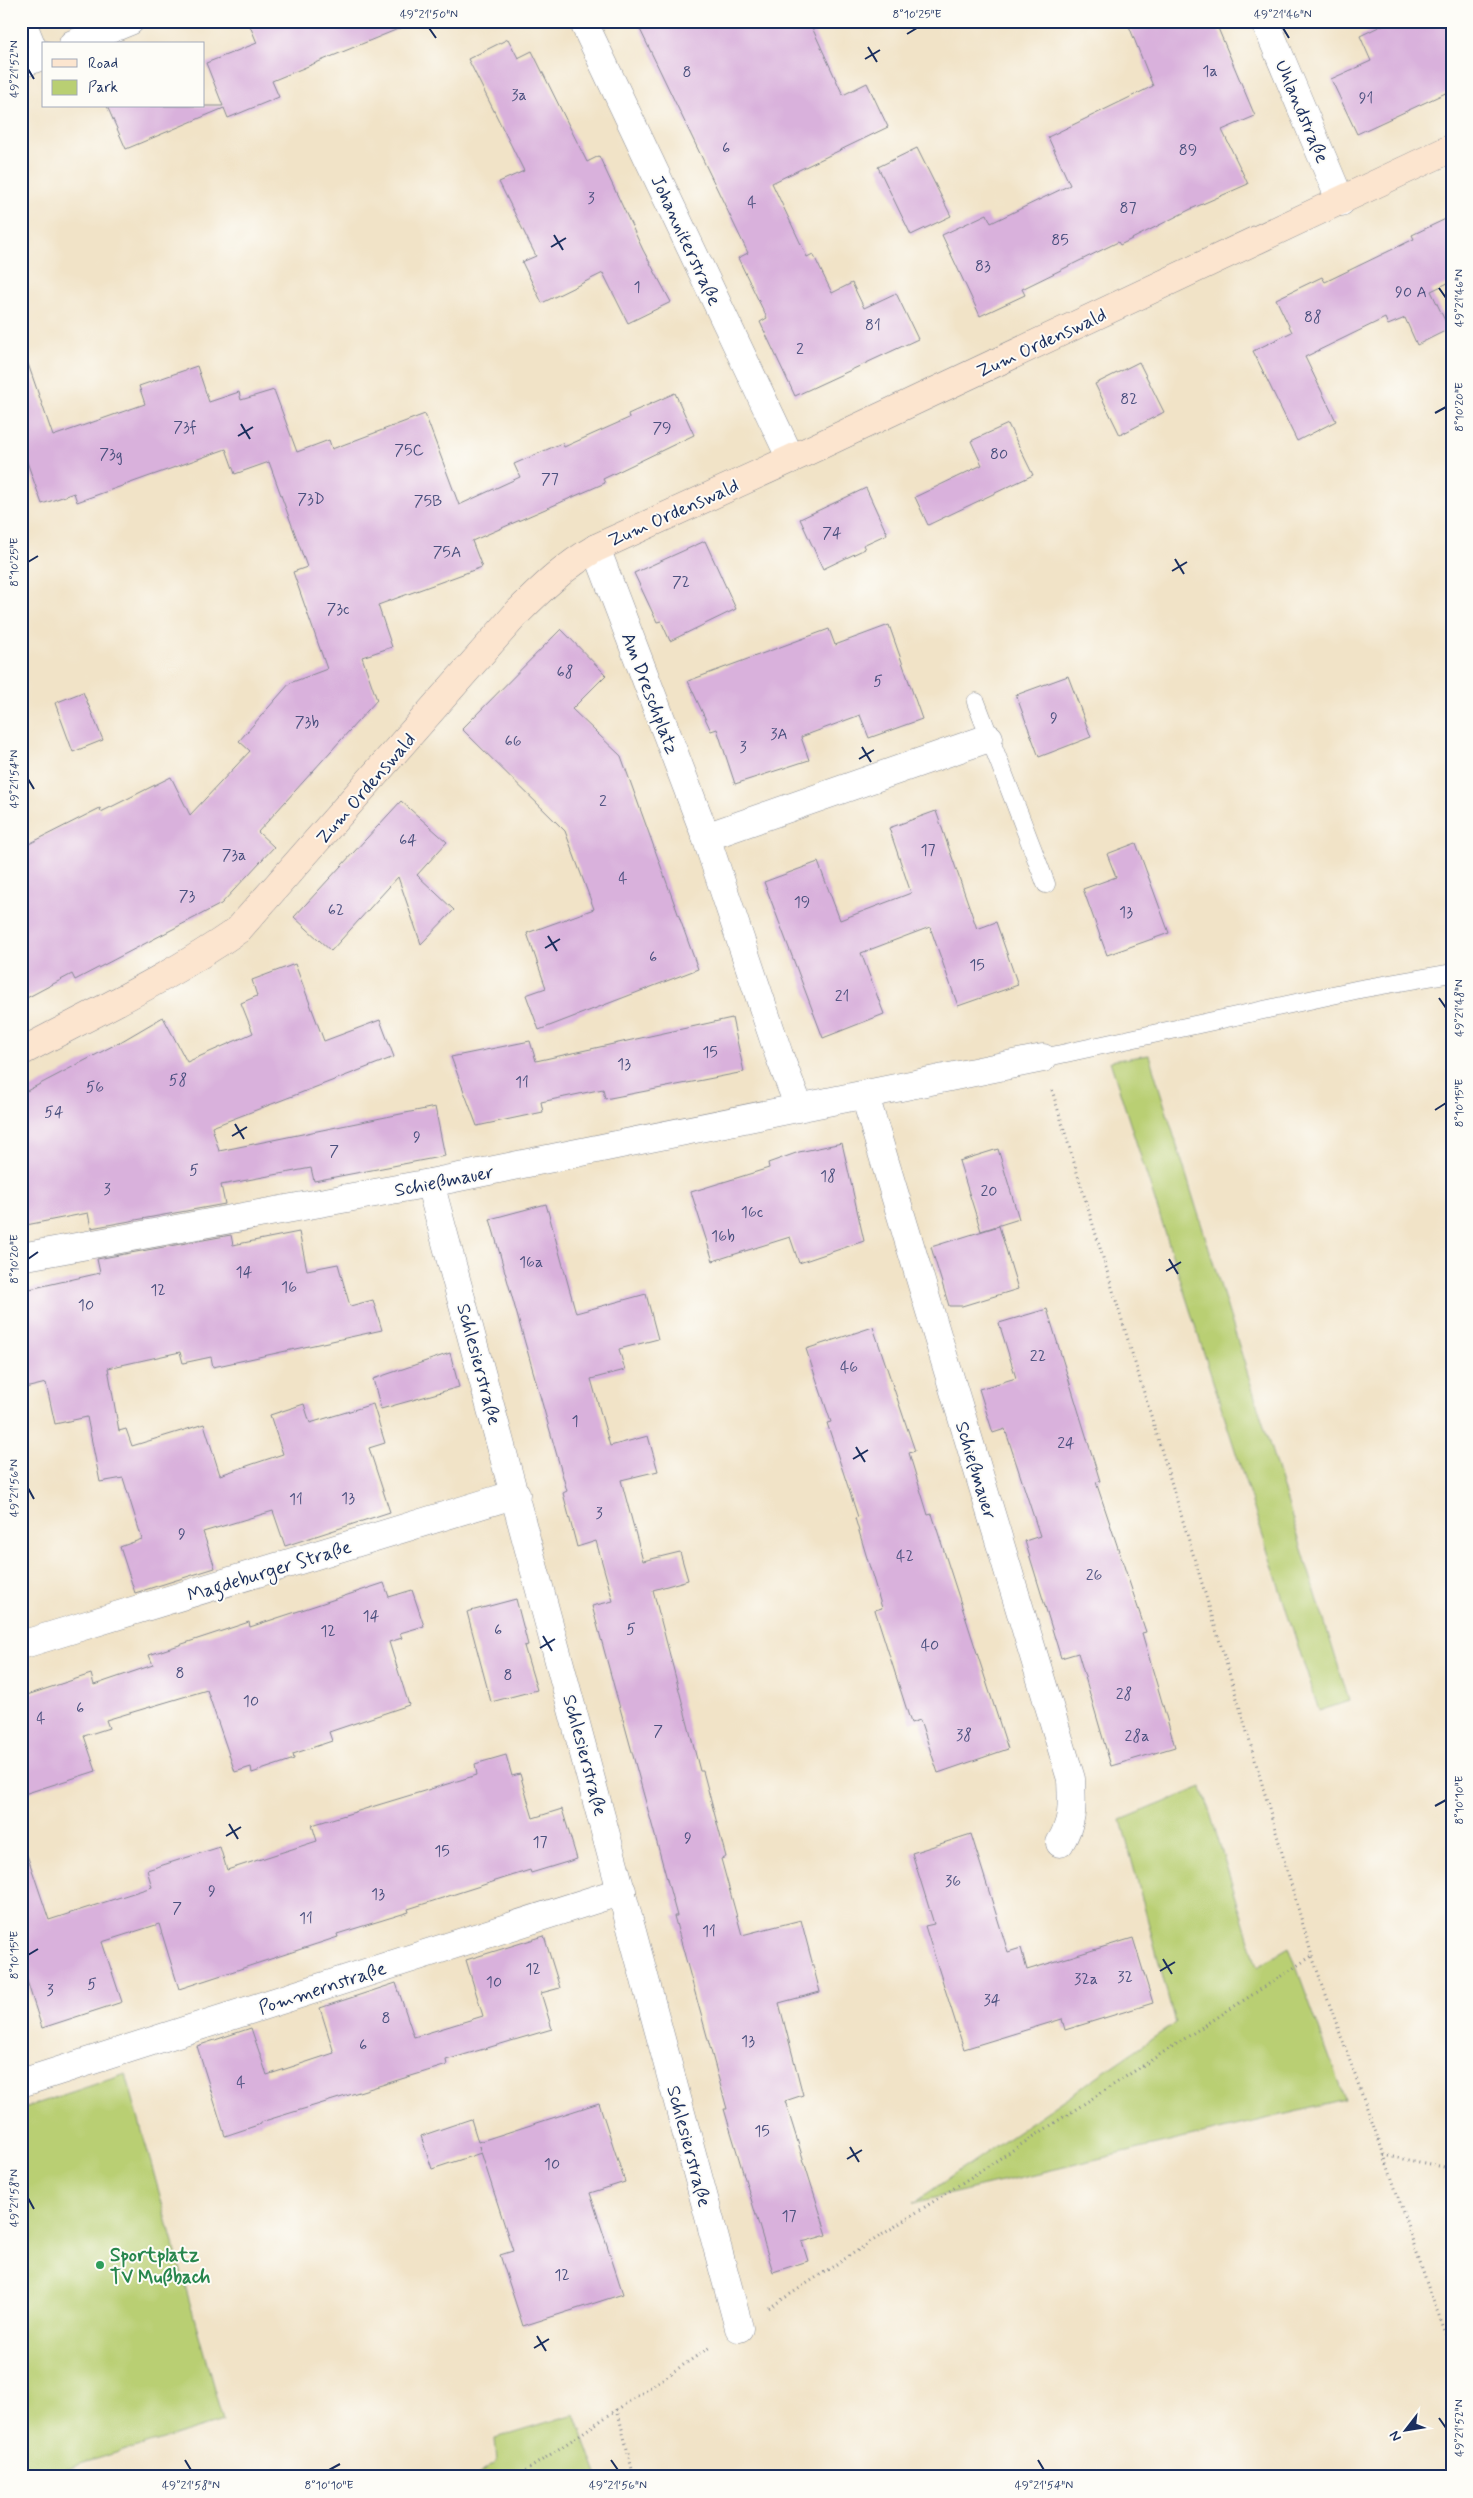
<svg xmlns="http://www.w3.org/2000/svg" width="1473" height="2498" font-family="Mynerve,sans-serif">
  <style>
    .green { fill: #b9cf73; stroke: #6a7f68 }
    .building { fill: #d9b1dc }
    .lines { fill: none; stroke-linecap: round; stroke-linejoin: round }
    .lane-casing { stroke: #868992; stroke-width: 19 }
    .street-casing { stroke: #868992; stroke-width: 29 }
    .secondary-casing { stroke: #868992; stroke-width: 29 }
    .path { stroke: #868992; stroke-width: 3; stroke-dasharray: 1 4; stroke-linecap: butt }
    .lane { stroke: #fff; stroke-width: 18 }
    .street { stroke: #fff; stroke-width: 28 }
    .secondary { stroke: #fce5cf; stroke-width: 28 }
    .ticks { fill: none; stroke: #1b2f5e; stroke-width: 2 }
    .leisure-dot { fill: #2e9e5b; stroke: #fdfcf7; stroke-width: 2 }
    .labels { text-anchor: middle; stroke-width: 4; stroke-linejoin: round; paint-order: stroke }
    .number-label { font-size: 16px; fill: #4a507e }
    .street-label { font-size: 19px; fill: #1b2f5e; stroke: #fdfcf7 }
    .leisure-label { font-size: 19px; font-weight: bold; fill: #27864d; stroke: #fdfcf7; text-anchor: start }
    .neatline { fill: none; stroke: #1b2f5e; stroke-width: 2 }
    .ticks-label { font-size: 12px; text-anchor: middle; fill: #1b2f5e }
  </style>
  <rect width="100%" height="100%" fill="#fdfcf7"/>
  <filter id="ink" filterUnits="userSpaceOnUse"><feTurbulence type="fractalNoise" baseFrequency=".02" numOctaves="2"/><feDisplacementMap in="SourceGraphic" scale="10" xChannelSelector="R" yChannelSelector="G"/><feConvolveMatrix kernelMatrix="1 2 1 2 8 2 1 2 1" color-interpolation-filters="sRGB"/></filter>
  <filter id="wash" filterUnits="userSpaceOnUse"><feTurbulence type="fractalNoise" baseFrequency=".0096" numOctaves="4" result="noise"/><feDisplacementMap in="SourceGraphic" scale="20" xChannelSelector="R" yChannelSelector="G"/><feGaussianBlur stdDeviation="1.12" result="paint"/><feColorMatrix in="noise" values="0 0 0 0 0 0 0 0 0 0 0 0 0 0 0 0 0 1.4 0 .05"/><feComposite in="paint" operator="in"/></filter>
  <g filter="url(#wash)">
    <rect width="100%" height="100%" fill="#f1e3c7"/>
    <g class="green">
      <polygon points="1149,1055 1349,1701 1319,1711 1110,1061"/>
      <polygon points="1202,1787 1257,1966 1289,1947 1345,2100 913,2203 1175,2023 1121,1820"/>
      <polygon points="126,2074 223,2421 37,2477 21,2477 21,2109"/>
      <polygon points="575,2414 598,2477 475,2477 497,2462 495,2438"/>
    </g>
    <g id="blocks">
      <g class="building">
        <polygon points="248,21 415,22 272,81 279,97 228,118 224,108 126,149 107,106 223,106 206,63 257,43"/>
        <polygon points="636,21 809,21 843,95 867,83 888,127 772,183 807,257 813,254 832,293 852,283 864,308 896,293 918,339 795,396 760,322 767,318 738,258 748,253"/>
        <polygon points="1127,21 1215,21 1255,116 1222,130 1248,184 1191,209 1120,245 1118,242 1022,289 1025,295 980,316 942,235 987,214 991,223 1070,185 1048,137 1153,86"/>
        <polygon points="1391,21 1452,21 1452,90 1357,134 1331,79 1371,61 1360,36"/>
        <polygon points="508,39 518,58 532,51 587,162 599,156 643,250 671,302 628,323 603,273 542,303 522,262 536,256 499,182 524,171 468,59"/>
        <polygon points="917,148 951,216 911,235 878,167"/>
        <polygon points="1452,216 1452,281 1431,291 1449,329 1417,345 1405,318 1388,325 1385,318 1305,357 1336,421 1297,441 1253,351 1292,332 1276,299 1322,277 1325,282 1414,239 1412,235"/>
        <polygon points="21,358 26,358 53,436 145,404 139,386 197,366 209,402 239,392 241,400 274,390 297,452 329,440 332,449 425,414 459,505 520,477 514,464 562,443 564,447 629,418 628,414 675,393 694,435 603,479 605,483 472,541 482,567 378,605 392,647 362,657 377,700 258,832 274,847 221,904 75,980 72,974 21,1001 21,848 100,808 101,812 171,777 190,815 250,751 239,741 290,683 327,669 293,572 307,567 269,462 235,474 226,449 77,502 74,493 42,504 21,445"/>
        <polygon points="1139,362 1164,412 1120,435 1095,384"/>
        <polygon points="1008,424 1033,475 928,525 915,497 982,465 971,441"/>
        <polygon points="866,488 887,534 863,545 865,549 823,569 800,519"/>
        <polygon points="705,541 736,609 670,641 661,621 657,622 634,573"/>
        <polygon points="889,625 922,719 869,738 860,715 801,737 809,760 735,784 717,729 711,731 688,681 829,629 835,645"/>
        <polygon points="561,629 606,675 572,709 621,756 698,969 539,1030 526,995 546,988 527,933 594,909 565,831 462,729"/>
        <polygon points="1068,676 1091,737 1039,757 1016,695"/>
        <polygon points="83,692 103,740 73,752 55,703"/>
        <polygon points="401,801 447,842 417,875 454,910 421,944 398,877 331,951 294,917"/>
        <polygon points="936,811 977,929 996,922 1018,985 958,1006 930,927 861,953 884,1014 823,1038 764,882 818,862 840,920 911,893 889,828"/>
        <polygon points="1136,843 1169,933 1107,955 1083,889 1116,877 1107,854"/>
        <polygon points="295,964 324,1041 380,1020 394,1057 212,1127 219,1151 435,1107 445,1156 314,1181 311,1168 221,1185 225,1204 91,1228 88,1213 21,1226 21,1094 122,1041 163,1017 187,1062 253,1033 241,1003 257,996 252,980"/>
        <polygon points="732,1018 744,1072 605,1099 603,1089 541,1102 543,1112 477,1126 451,1057 530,1041 536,1061"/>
        <polygon points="842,1143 864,1241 799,1263 790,1237 713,1261 691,1192 769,1168 768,1163 799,1152"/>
        <polygon points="998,1149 1019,1219 981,1231 959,1161"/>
        <polygon points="546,1204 576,1313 646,1294 658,1339 619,1349 625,1370 591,1379 610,1446 648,1436 658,1471 621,1480 643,1561 680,1552 688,1580 653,1590 700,1771 703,1771 726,1857 721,1859 742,1935 801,1920 820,1992 779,2003 803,2095 785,2101 827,2235 802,2242 808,2261 773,2272 724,2109 727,2109 674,1916 677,1916 592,1606 613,1601 596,1541 577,1547 563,1493 567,1491 490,1219"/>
        <polygon points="999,1226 1018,1289 962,1306 949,1306 931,1247"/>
        <polygon points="299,1232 307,1270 338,1264 350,1306 373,1300 382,1330 213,1367 211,1357 183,1363 180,1352 108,1368 119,1431 126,1429 132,1446 204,1424 220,1475 283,1454 270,1415 304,1404 310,1423 373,1404 385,1443 369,1448 390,1512 285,1546 273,1511 203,1532 215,1568 135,1593 120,1547 142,1539 123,1478 100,1482 87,1417 55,1424 46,1383 21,1389 21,1291 100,1273 97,1259 231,1235 233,1245"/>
        <polygon points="1047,1309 1100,1481 1096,1482 1146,1632 1142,1633 1175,1747 1111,1766 1078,1653 1061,1658 1025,1541 1040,1536 1005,1429 993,1433 979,1389 1016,1378 999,1323"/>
        <polygon points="873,1327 915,1451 909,1453 928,1515 932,1514 1008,1749 938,1773 920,1720 911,1723 875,1610 882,1608 855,1518 858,1517 827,1423 831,1422 806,1349"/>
        <polygon points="450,1353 459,1387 381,1409 373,1379"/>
        <polygon points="384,1583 389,1597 412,1590 424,1626 400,1633 402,1638 389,1642 409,1705 329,1732 332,1741 293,1754 294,1759 252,1773 251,1767 235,1772 207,1690 106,1720 109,1728 84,1736 96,1771 21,1795 21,1697 91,1674 94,1685 153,1665 149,1655 249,1622 250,1627"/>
        <polygon points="516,1599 528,1645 524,1646 537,1690 491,1702 467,1612"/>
        <polygon points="506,1755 512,1776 520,1774 533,1818 562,1809 577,1859 531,1873 530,1870 408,1909 409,1912 337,1934 338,1937 179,1989 159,1924 102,1942 122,2002 42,2028 21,1962 21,1856 27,1855 49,1920 152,1887 147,1870 220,1847 227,1870 317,1841 312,1825 477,1775 475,1764"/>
        <polygon points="971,1834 1008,1952 1021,1948 1027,1970 1133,1938 1153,2003 1065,2030 1062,2019 964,2049 925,1926 934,1924 912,1853"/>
        <polygon points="544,1936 560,1988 541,1993 552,2029 446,2060 447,2065 261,2122 261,2124 225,2136 197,2046 251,2028 267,2075 334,2053 320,2008 396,1983 414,2037 483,2016 466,1960"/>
        <polygon points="599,2103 625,2182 590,2193 623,2294 523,2326 500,2255 513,2251 479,2146 481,2153 432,2169 421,2136 471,2119 478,2142"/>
      </g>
    </g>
  </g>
  <g filter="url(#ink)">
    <use href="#blocks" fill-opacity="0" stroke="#868992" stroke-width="1"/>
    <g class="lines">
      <defs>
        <g id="lane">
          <polyline points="27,21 41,56"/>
          <polyline points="976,702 1046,884"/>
          <polyline points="1043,1058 1360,989 1452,973"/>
        </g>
        <g id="street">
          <polyline points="583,21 791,459"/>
          <polyline points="1265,21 1341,202"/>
          <polyline points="73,44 130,21"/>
          <polyline points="21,64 44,55"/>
          <polyline points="596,548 706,837 779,1055 799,1107"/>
          <polyline points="706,837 989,738"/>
          <path d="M 865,1096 L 1071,1779 C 1072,1805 1074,1820 1060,1843"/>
          <polyline points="430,1183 739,2328"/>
          <polyline points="21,1257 430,1183 1043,1058"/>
          <polyline points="21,1645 516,1494"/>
          <polyline points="21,2083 622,1891"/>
        </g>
        <path id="secondary" d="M 21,1052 C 94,1013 171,977 238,930 L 517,613 C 542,588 565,566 596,548 L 791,459 L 1452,148"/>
      </defs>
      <use href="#lane" class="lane-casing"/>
      <use href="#street" class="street-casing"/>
      <use href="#secondary" class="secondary-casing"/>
      <g class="path">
        <polyline points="1052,1090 1242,1715 1312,1956 1384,2155 1430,2293 1452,2348"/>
        <polyline points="1384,2155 1444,2167 1452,2165"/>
        <polyline points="769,2308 1312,1956"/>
        <polyline points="617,2409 634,2477"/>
        <polyline points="517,2477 710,2347"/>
      </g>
      <use href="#lane" class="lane"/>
      <use href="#street" class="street"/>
      <use href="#secondary" class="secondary"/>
    </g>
  </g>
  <path class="ticks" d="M 429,28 L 436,38M 1283,28 L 1289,38M 907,34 L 917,28M 868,47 L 877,62M 865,59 L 880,50M 28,69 L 34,79M 554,235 L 563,250M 551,247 L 566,238M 1439,288 L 1446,298M 1435,413 L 1446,407M 241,424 L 250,439M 238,436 L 253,427M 1175,559 L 1184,574M 28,562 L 38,556M 1172,571 L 1187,562M 862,747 L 871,762M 859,759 L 874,750M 28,779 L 34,789M 548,936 L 557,951M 545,948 L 560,939M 1439,998 L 1446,1008M 1435,1110 L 1446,1103M 235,1124 L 244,1139M 232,1136 L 247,1127M 28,1259 L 38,1252M 1169,1259 L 1178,1274M 1166,1271 L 1181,1262M 856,1447 L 865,1462M 853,1459 L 868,1450M 28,1488 L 34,1499M 543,1636 L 552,1651M 540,1648 L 555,1639M 1435,1806 L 1446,1800M 229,1824 L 238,1839M 226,1836 L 241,1827M 28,1955 L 38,1949M 1163,1959 L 1172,1974M 1160,1971 L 1175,1962M 850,2147 L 859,2162M 847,2159 L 862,2150M 28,2198 L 34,2209M 537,2336 L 546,2351M 534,2348 L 549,2339M 1439,2418 L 1446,2428M 185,2460 L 191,2470M 611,2460 L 618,2470M 1038,2460 L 1044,2470M 329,2470 L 340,2464"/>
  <circle class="leisure-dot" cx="100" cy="2265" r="5"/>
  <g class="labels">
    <g class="number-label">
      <text x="1210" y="76">1a</text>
      <text x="687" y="77">8</text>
      <text x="519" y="100">3a</text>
      <text x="1366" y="103">91</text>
      <text x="726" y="153">6</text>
      <text x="1188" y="155">89</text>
      <text x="591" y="203">3</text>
      <text x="752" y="207">4</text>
      <text x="1128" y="213">87</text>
      <text x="1060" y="245">85</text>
      <text x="983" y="271">83</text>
      <text x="637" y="292">1</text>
      <text x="1411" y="297">90 A</text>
      <text x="1313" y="322">88</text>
      <text x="873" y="330">81</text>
      <text x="800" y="354">2</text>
      <text x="1129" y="404">82</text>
      <text x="185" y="432">73f</text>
      <text x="662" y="433">79</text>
      <text x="409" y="455">75C</text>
      <text x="111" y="459">73g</text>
      <text x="999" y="459">80</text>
      <text x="550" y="484">77</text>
      <text x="311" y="504">73D</text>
      <text x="428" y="506">75B</text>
      <text x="832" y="538">74</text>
      <text x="447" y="557">75A</text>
      <text x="681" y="587">72</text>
      <text x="338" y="614">73c</text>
      <text x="565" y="677">68</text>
      <text x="878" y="686">5</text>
      <text x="1054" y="723">9</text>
      <text x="307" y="727">73b</text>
      <text x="779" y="739">3A</text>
      <text x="513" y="746">66</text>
      <text x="743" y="752">3</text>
      <text x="603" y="806">2</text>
      <text x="408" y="845">64</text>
      <text x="928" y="855">17</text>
      <text x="234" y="860">73a</text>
      <text x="623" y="883">4</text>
      <text x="187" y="901">73</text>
      <text x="802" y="907">19</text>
      <text x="336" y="915">62</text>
      <text x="1126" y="917">13</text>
      <text x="653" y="962">6</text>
      <text x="977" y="970">15</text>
      <text x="842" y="1001">21</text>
      <text x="710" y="1057">15</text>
      <text x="624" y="1069">13</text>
      <text x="178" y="1085">58</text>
      <text x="522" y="1087">11</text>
      <text x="95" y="1092">56</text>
      <text x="54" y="1117">54</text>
      <text x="417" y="1142">9</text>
      <text x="334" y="1156">7</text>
      <text x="194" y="1175">5</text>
      <text x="828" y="1181">18</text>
      <text x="107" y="1194">3</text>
      <text x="989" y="1196">20</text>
      <text x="752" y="1217">16c</text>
      <text x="723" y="1241">16b</text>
      <text x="531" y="1267">16a</text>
      <text x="244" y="1277">14</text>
      <text x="289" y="1292">16</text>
      <text x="158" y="1295">12</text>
      <text x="86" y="1310">10</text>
      <text x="1038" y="1361">22</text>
      <text x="849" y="1372">46</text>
      <text x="575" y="1426">1</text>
      <text x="1066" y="1448">24</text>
      <text x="348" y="1503">13</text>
      <text x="296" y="1504">11</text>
      <text x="599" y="1518">3</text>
      <text x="182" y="1539">9</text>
      <text x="905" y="1561">42</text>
      <text x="1094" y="1580">26</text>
      <text x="371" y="1621">14</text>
      <text x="631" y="1634">5</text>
      <text x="498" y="1635">6</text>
      <text x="328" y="1636">12</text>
      <text x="930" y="1650">40</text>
      <text x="180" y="1678">8</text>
      <text x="508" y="1680">8</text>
      <text x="1124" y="1699">28</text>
      <text x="251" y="1706">10</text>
      <text x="80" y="1713">6</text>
      <text x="41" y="1723">4</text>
      <text x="658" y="1736">7</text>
      <text x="964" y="1740">38</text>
      <text x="1137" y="1741">28a</text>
      <text x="688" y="1843">9</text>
      <text x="540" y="1847">17</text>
      <text x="442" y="1856">15</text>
      <text x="953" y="1886">36</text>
      <text x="212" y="1896">9</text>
      <text x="378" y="1899">13</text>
      <text x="177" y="1913">7</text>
      <text x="306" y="1923">11</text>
      <text x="709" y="1936">11</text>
      <text x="533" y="1974">12</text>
      <text x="1125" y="1982">32</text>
      <text x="1086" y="1984">32a</text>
      <text x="494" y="1987">10</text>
      <text x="92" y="1989">5</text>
      <text x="50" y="1995">3</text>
      <text x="992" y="2005">34</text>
      <text x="386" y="2023">8</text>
      <text x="748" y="2046">13</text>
      <text x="363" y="2050">6</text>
      <text x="241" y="2087">4</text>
      <text x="762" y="2136">15</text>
      <text x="552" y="2169">10</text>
      <text x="789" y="2221">17</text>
      <text x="562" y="2280">12</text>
    </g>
    <g class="street-label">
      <text transform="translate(1303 111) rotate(67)" y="7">Uhlandstraße</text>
      <text transform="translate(687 240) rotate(65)" y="7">Johanniterstraße</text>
      <text transform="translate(1041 342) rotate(-25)" y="7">Zum Ordenswald</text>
      <text transform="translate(673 512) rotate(-24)" y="7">Zum Ordenswald</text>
      <text transform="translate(651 693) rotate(69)" y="7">Am Dreschplatz</text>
      <text transform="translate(365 788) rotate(-49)" y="7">Zum Ordenswald</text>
      <text transform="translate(444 1180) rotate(-11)" y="7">Schießmauer</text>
      <text transform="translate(480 1364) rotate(75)" y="7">Schlesierstraße</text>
      <text transform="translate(977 1470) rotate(73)" y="7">Schießmauer</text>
      <text transform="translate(269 1570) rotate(-17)" y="7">Magdeburger Straße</text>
      <text transform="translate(586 1755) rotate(75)" y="7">Schlesierstraße</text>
      <text transform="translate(322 1987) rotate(-18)" y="7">Pommernstraße</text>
      <text transform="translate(690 2146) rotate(75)" y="7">Schlesierstraße</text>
    </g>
    <g class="leisure-label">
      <text x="110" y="2261">Sportplatz<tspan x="110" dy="22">TV Mußbach</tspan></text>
    </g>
  </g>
  <rect width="1473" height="2498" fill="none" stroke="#fdfcf7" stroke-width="55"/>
  <rect x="42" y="42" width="162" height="65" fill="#fdfcf7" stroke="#a3aaba"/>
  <rect x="52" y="59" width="25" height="8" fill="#fce5cf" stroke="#a3aaba"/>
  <text x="88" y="68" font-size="15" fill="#1b2f5e">Road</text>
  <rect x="52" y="80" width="25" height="15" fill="#b9cf73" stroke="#a3aaba"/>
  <text x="88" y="92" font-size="15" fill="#1b2f5e">Park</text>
  <g transform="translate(1406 2430) rotate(239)" stroke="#fdfcf7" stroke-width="4" paint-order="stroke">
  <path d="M0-4L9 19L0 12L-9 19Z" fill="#1b2f5e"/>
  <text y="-8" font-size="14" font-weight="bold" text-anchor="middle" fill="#1b2f5e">N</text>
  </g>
  <rect x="28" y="28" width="1418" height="2442" class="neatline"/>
  <g class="ticks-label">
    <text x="429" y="18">49°21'50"N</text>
    <text x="917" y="18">8°10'25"E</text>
    <text x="1283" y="18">49°21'46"N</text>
    <text transform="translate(14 69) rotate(-90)" y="4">49°21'52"N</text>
    <text transform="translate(1459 298) rotate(-90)" y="4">49°21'46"N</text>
    <text transform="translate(1459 407) rotate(-90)" y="4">8°10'20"E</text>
    <text transform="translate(14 562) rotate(-90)" y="4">8°10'25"E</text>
    <text transform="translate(14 779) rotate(-90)" y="4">49°21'54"N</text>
    <text transform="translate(1459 1008) rotate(-90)" y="4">49°21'48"N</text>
    <text transform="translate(1459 1103) rotate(-90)" y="4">8°10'15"E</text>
    <text transform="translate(14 1259) rotate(-90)" y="4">8°10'20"E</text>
    <text transform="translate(14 1488) rotate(-90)" y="4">49°21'56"N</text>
    <text transform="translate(1459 1800) rotate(-90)" y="4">8°10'10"E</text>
    <text transform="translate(14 1955) rotate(-90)" y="4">8°10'15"E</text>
    <text transform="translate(14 2198) rotate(-90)" y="4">49°21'58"N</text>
    <text transform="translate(1459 2428) rotate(-90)" y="4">49°21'52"N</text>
    <text x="191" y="2489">49°21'58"N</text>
    <text x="329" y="2489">8°10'10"E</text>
    <text x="618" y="2489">49°21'56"N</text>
    <text x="1044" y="2489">49°21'54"N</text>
  </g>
</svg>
